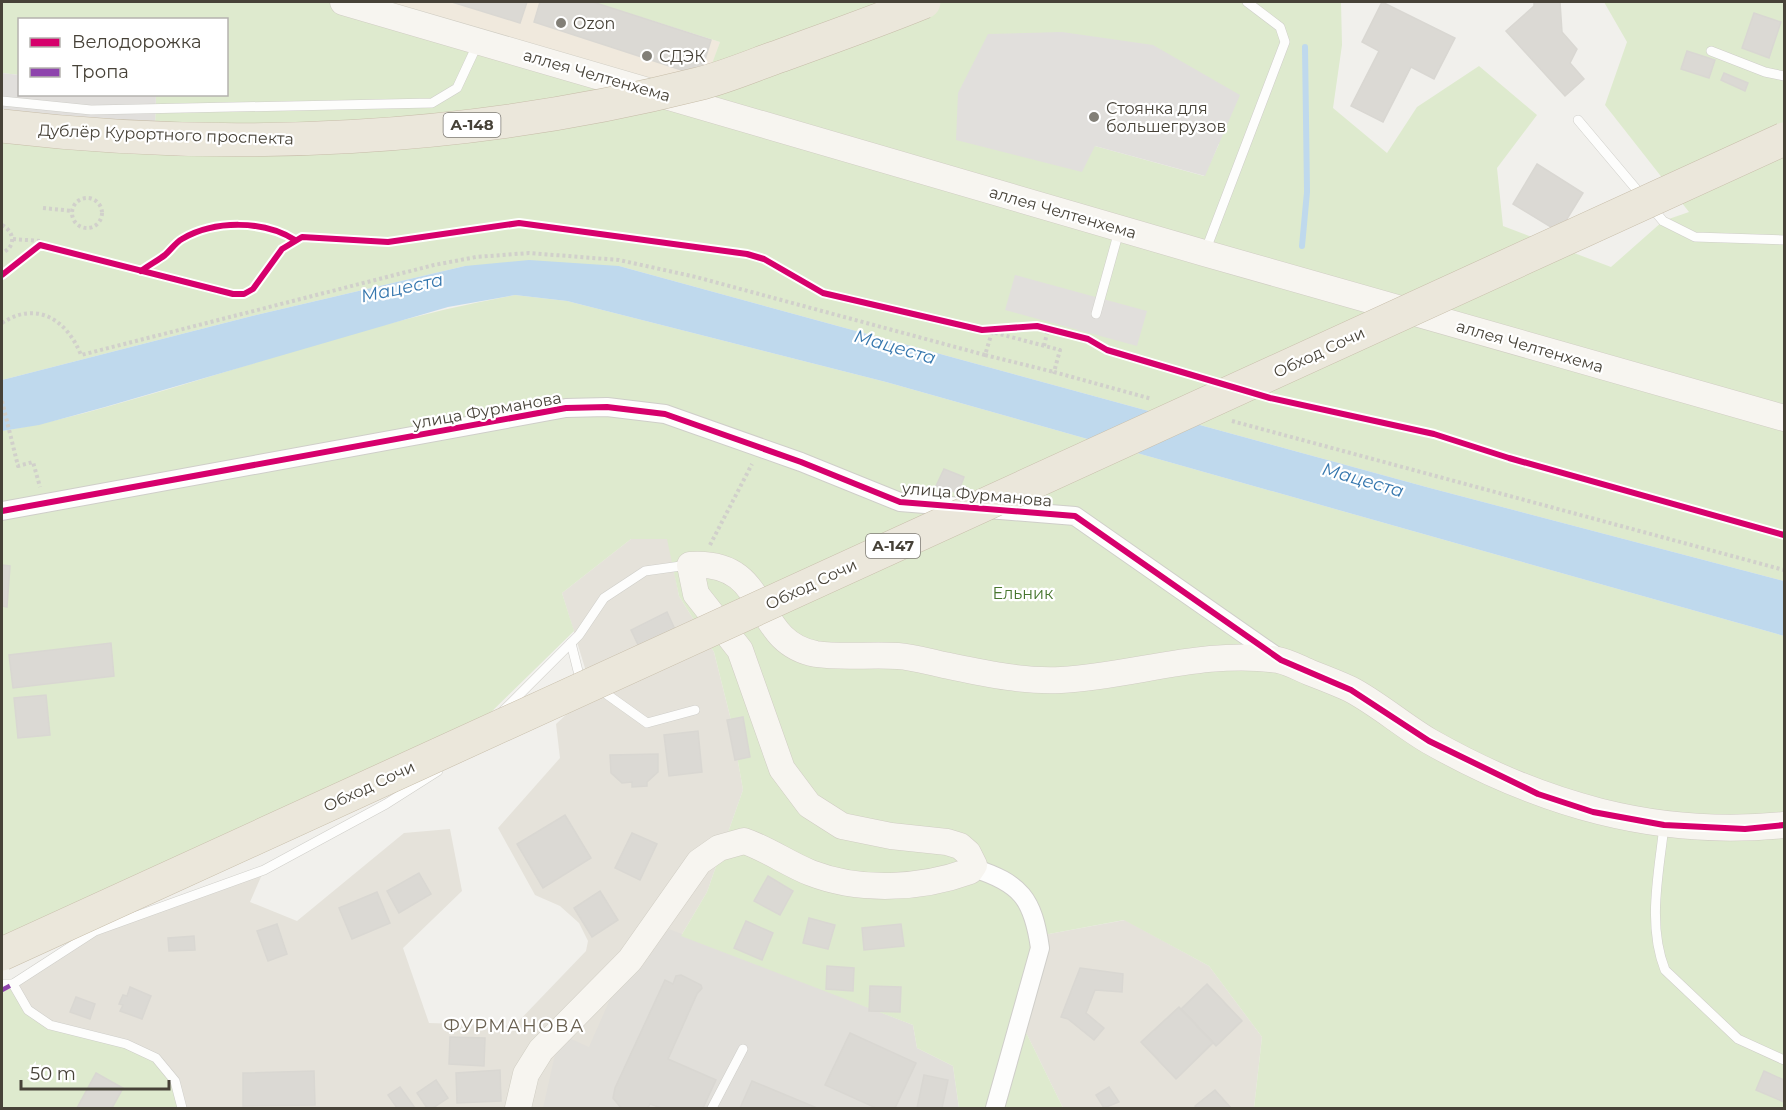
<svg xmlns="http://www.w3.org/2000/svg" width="1786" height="1110" font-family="Montserrat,sans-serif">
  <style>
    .residential { fill: #e5e2da }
    .commercial { fill: #f0e9dd }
    .industrial { fill: #e1dfda }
    .green { fill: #deeace; fill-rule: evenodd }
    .parking { fill: #e1dfdc }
    .water { fill: #bfd9ed }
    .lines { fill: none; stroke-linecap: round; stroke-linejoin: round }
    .stream { stroke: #bfd9ed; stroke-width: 6 }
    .building { fill: #dbd9d4; stroke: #d9d7d2; stroke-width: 1.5 }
    .lane-casing { stroke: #cfcec9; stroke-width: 10 }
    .street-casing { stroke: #cfcec9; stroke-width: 20 }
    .secondary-casing { stroke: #d0cdc3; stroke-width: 27 }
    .path { stroke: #d1d0cb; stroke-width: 4; stroke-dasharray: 3 3; stroke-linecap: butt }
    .lane { stroke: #fdfdfc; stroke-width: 9 }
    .street { stroke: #fdfdfc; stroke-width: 18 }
    .secondary { stroke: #f7f5f0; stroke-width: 26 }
    .highway-bridge-casing { stroke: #c7bda9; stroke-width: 34; stroke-linecap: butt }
    .highway-bridge { stroke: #ebe7db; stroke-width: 33 }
    .quiet { stroke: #8e44ad; stroke-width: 4.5; stroke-dasharray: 9 4.5; stroke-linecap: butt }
    .cycleway-casing { stroke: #fff; stroke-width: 10 }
    .cycleway { stroke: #d6006c; stroke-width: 6 }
    .poi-dot { fill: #827f77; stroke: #fff; stroke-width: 2 }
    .labels { text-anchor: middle; stroke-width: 4.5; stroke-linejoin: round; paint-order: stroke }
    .shield { fill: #fff; stroke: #7e7b74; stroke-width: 1.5 }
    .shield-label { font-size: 15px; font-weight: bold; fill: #474238 }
    .poi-label { font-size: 16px; fill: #474238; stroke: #fff; text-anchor: start }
    .street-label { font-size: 16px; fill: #474238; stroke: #fff }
    .park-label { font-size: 16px; fill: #47762e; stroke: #fff }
    .water-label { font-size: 18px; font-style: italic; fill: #3677ae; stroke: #fff }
    .neighbourhood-label { font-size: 18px; letter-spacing: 1.5px; fill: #696050; stroke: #fff }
  </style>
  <rect width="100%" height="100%" fill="#f1f0ec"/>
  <g class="residential">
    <polygon points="631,539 668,539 679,596 714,652 730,716 743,790 707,892 681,936 959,1108 182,1108 39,1019 13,984 95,931 264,870 250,902 297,921 404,833 450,829 462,891 403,948 429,1023 514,1026 586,951 588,941 579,923 560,906 535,895 498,828 560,758 556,724 592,691 562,593"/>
    <polygon points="1125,920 1209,966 1262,1037 1254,1108 1063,1108 1017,1014 1038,936"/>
  </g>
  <polygon class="commercial" points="343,2 593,2 720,42 698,104"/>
  <polygon class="industrial" points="669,929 913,1025 917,1048 953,1066 959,1108 543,1108 556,1050 569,1038 589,1047 614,990"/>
  <g class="green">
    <path d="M 2,2 L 343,2 L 697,104 L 720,42 L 593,2 L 1341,2 L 1342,45 L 1333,108 L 1387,153 L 1417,107 L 1479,66 L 1537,115 L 1497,168 L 1503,226 L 1611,267 L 1663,221 L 1689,212 L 1605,105 L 1627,42 L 1604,2 L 1784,2 L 1784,581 L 1430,488 L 619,266 L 465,266 L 252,316 L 2,380 L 2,117 L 155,126 L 156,95 L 226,94 L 226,20 L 20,20 L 19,75 L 2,73 ZM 1219,144 L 1204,176 L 1095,146 Z"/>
    <path d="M 515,295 L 567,301 L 886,382 L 1784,636 L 1784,1108 L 1254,1108 L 1262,1037 L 1209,966 L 1124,920 L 1038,936 L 1017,1014 L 1063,1108 L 959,1108 L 953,1066 L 917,1048 L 913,1025 L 681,936 L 707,892 L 743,790 L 730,716 L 714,652 L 679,596 L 667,539 L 631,539 L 562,593 L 574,631 L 484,719 L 2,938 L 2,431 C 58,422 113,405 169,389 C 283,355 397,316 515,295 Z"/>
    <polygon points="13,984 39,1019 140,1050 175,1081 182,1108 2,1108 2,992"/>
  </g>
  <g class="parking">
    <polygon points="1062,32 1153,45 1240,95 1205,176 1095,146 1082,172 956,140 958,93 988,34"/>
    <polygon points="2,73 19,75 20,94 156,95 155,126 2,117"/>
    <polygon points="1015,275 1147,311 1137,346 1005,310"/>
  </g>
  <polygon class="water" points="529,260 619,266 1430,488 1784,581 1784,636 886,382 567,301 515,295 448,307 105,407 39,425 2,431 2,380 252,316 465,266"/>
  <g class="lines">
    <polyline class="stream" points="1302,246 1307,192 1305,47"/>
  </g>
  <g class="building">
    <polygon points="452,2 527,2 520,23"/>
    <polygon points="540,2 593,2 711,40 700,76 534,22"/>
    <polygon points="1382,2 1455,38 1434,79 1411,67 1383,122 1351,106 1379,51 1362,42"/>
    <polygon points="1534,2 1560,2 1562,32 1577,49 1570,63 1584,79 1565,96 1506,31 1534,6"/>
    <polygon points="1754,13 1781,22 1769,58 1742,48"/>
    <polygon points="1687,51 1715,60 1709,78 1681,69"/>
    <polygon points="1724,73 1748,83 1745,91 1721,80"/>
    <polygon points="1537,164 1583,193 1559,232 1513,204"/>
    <polygon points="944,469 964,477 958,493 936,486"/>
    <polygon points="2,565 10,566 7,607 2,606"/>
    <polygon points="667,612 678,636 642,653 631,630"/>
    <polygon points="111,643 114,676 13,688 9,655"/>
    <polygon points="46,695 50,735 18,738 14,698"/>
    <polygon points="743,717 750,757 735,760 727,720"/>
    <polygon points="698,731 702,772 669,776 664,735"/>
    <polygon points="658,754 658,772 647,782 647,786 632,787 632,782 622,783 611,773 610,755"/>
    <polygon points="565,815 591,858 543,888 517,844"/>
    <polygon points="632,833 657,844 640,880 615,868"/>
    <polygon points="419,873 431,894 399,913 387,891"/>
    <polygon points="768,876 793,891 780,915 754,901"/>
    <polygon points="600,891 618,920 592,937 574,908"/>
    <polygon points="377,892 390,923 352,939 339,908"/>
    <polygon points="809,918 835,925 828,949 803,943"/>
    <polygon points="746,921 773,933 762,960 734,948"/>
    <polygon points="277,924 287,954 268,961 257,931"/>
    <polygon points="901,924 904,946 864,950 862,928"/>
    <polygon points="194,936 195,950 169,951 168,938"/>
    <polygon points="827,966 854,968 853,991 826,989"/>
    <polygon points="1080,968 1123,974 1122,992 1095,990 1086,1013 1104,1028 1094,1040 1068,1019 1061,1017"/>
    <polygon points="681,975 701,985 702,988 697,994 668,1059 716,1080 703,1108 661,1108 650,1104 648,1108 621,1108 613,1098 615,1088 665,980 673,984 676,976"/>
    <polygon points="1207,984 1242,1021 1216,1046 1181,1009"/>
    <polygon points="870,986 901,987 900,1012 869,1011"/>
    <polygon points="130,987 151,996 142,1019 120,1011 123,1005 119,1004 123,995 127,996"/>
    <polygon points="76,997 95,1004 90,1019 70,1012"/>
    <polygon points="1179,1007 1213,1043 1176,1079 1141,1042"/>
    <polygon points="850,1033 916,1063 895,1108 876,1108 825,1085"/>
    <polygon points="450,1037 485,1038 484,1066 449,1064"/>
    <polygon points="500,1070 501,1101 457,1103 456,1073"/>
    <polygon points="314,1071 315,1105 243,1106 243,1073"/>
    <polygon points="1764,1071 1784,1080 1784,1102 1756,1090"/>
    <polygon points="96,1073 123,1088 112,1108 77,1108"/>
    <polygon points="924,1075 948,1080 942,1108 917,1108"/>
    <polygon points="436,1080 448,1098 433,1108 427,1108 417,1093"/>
    <polygon points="752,1081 817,1108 740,1108"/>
    <polygon points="400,1087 415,1108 397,1108 388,1095"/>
    <polygon points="1109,1087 1119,1102 1104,1108 1096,1095"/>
    <polygon points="1215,1090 1231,1108 1197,1108 1195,1106"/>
  </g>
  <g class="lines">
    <defs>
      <g id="lane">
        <polyline points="1711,51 1765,72 1784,76"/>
        <polyline points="2,101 91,110 432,103 457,88 478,43"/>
        <polyline points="1578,120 1663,221 1695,237 1784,240"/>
        <polyline points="1205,252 1285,42 1280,27 1247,2"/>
        <polyline points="1096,314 1119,231"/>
        <polyline points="571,643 579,675 587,681"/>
        <polyline points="598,688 647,723 695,710"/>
        <polyline points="503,711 579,635 604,598 645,571 688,565"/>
        <path d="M 1664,826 C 1659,872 1647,925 1665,970 L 1738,1039 L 1784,1060"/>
        <polyline points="2,984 13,984 95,931 264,870 386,804 438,771"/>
        <polyline points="13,984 28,1010 50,1025 126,1044 156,1058 175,1081 182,1108"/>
        <polyline points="712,1108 743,1049"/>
      </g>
      <g id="street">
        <polyline points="2,511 566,408 607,407 665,414 801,462 900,502 1075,516 1280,659"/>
        <path d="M 973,868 C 1021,883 1033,899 1040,948 L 995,1108"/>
      </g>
      <g id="secondary">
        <polyline points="343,2 1204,253 1784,418"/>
        <path d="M 518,1108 L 526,1074 L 541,1050 L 630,960 L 699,862 L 719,848 L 744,841 C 768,849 788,864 811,873 C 860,892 921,889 970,871 L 974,865 L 968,853 L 960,846 L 947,842 L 891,836 L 842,826 L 809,805 L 782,769 L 740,650 L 696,594 L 690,565 C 773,559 749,642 816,654 C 843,658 871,654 898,656 C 914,657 929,662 944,665 C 983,673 1022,682 1061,680 C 1134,676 1205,649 1278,660 C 1289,662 1301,669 1311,673 C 1324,678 1337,683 1350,689 C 1377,703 1402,725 1429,741 C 1540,804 1656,838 1784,825"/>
      </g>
    </defs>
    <use href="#lane" class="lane-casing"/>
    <use href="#street" class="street-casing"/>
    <use href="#secondary" class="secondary-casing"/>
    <g class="path">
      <circle cx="87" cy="213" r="15"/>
      <polyline points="43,208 73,211"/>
      <path d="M 2,225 C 15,232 16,247 2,253"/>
      <polyline points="13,239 40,241"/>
      <path d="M 2,323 C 37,300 67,320 81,355 L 434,265 L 476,257 L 529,253 L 619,260 L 696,277 L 985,355 L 992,332 L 1060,350 L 1054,372 L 1152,399"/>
      <polyline points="1044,346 1048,329"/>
      <polyline points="985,355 1054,372"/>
      <polyline points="2,401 18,466 33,462 40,487"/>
      <polyline points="1232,421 1784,570"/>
      <polyline points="710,545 752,464"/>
    </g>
    <use href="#lane" class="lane"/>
    <use href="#street" class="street"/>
    <use href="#secondary" class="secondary"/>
    <defs>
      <g id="highway-bridge">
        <path d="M 2,126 C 232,153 472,141 698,84 C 723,78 749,67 774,58 C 824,40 875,22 924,2"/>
        <polyline points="2,954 1784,139"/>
      </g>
    </defs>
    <use href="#highway-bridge" class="highway-bridge-casing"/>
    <use href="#highway-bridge" class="highway-bridge"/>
    <polyline class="quiet" points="2,990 13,984"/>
    <defs>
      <g id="cycleway">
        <path d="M 141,271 C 149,265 157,261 165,255 C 171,250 175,243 182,239 C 215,220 263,220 295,240"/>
        <polyline points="2,275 40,245 233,294 244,294 253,289 282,249 302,237 388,242 519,223 747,254 764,259 823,293 982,330 1037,326 1088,339 1107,350 1270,398 1434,434 1509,458 1784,535"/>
        <polyline points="2,511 566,408 607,407 665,414 801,462 900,502 1075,516 1281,660 1351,690 1429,741 1538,794 1593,812 1664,825 1745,829 1784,825"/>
      </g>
    </defs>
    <use href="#cycleway" class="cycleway-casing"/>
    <use href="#cycleway" class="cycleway"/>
  </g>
  <g class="poi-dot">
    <circle cx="561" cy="23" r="6"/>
    <circle cx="647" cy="56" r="6"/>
    <circle cx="1094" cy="117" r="6"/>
  </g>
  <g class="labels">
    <g class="shield">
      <rect x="443.5" y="113" width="57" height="24" rx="4.5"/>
      <rect x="866" y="534" width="54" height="24" rx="4.5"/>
    </g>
    <g class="shield-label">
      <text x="472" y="130">А-148</text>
      <text x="893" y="551">А-147</text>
    </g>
    <g class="poi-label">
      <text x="573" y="29">Ozon</text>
      <text x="659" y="62">СДЭК</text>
      <text x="1106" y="114">Стоянка для<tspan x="1106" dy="18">большегрузов</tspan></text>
    </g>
    <g class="street-label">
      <text transform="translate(597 75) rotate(16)" y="6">аллея Челтенхема</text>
      <text transform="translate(166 134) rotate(2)" y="6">Дублёр Курортного проспекта</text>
      <text transform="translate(1063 212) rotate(16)" y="6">аллея Челтенхема</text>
      <text transform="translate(1530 346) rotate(16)" y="6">аллея Челтенхема</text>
      <text transform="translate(1319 352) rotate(-25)" y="6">Обход Сочи</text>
      <text transform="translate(487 410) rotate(-10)" y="6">улица Фурманова</text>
      <text transform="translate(977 494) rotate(5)" y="6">улица Фурманова</text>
      <text transform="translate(811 584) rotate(-25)" y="6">Обход Сочи</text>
      <text transform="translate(369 786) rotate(-25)" y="6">Обход Сочи</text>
    </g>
    <g class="park-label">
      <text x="1023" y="599">Ельник</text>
    </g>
    <g class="water-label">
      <text transform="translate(402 288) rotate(-12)" y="6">Мацеста</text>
      <text transform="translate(895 347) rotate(16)" y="6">Мацеста</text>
      <text transform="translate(1363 480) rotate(16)" y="6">Мацеста</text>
    </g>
    <g class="neighbourhood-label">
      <text x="514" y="1032">ФУРМАНОВА</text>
    </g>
  </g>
  <rect width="1786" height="1110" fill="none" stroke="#474238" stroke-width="6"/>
  <rect x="18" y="18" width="210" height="78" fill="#ffffff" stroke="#b5b3af" stroke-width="1.5"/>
  <rect x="30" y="38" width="30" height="9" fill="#d6006c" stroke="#b5b3af" stroke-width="1.5"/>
  <text x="72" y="48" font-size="18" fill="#474238">Велодорожка</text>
  <rect x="30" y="68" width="30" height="9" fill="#8e44ad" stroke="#b5b3af" stroke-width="1.5"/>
  <text x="72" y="78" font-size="18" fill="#474238">Тропа</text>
  <path d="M21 1080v9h148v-9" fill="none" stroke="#474238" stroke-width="3"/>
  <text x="30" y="1080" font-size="18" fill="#474238" stroke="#ffffff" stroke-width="4.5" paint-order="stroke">50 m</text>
</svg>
